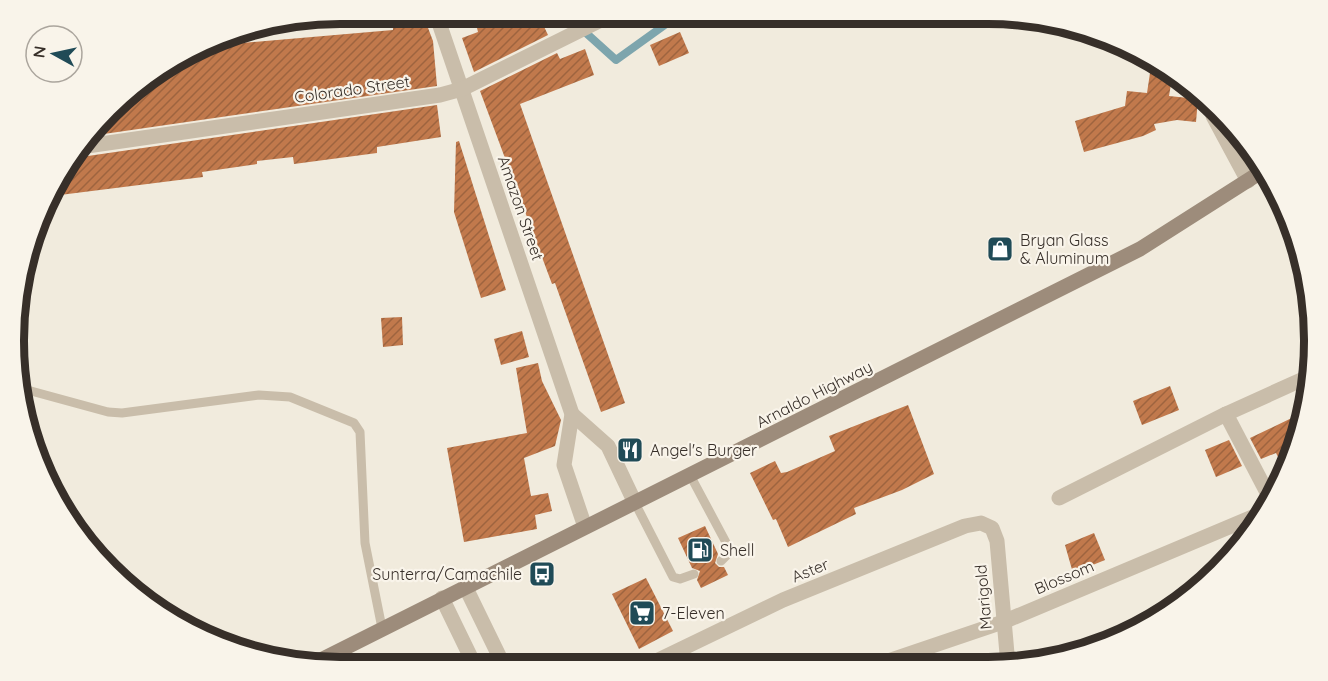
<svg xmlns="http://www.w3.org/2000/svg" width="1328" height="681" font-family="Quicksand,sans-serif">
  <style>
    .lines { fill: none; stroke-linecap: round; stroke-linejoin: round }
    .stream { stroke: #7da5ad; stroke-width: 8 }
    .building { fill: url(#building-hatch) }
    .service { stroke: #c9bdaa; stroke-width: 9 }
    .minor { stroke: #c9bdaa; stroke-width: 15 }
    .secondary { stroke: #9d8c7b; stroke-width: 15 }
    .labels { text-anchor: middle; stroke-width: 4.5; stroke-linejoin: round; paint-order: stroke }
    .street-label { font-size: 16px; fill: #372f29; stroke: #f9f4ea }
    .poi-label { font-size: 16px; fill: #372f29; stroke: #f9f4ea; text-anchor: start }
    .rim { fill: none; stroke: #372f29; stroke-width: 8 }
  </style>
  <defs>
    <pattern id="building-hatch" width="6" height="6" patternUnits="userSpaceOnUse" patternTransform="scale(1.5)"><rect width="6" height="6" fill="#c1794c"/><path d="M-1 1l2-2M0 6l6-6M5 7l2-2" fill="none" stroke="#9e643f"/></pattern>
  </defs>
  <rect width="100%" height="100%" fill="#f1ebdd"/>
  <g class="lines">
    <polyline class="stream" points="565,14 616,60 680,14"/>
  </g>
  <g class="building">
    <polygon points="519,14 538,14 548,35 474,72 462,38 478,32 477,28"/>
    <polygon points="425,20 433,41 437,86 90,136 141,81 207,46 393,30 393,24"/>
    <polygon points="680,32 689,53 659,66 650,45"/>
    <polygon points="585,49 594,75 520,104 625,403 601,412 555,283 552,284 480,91 557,53 560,59"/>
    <polygon points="1150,73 1172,78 1169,96 1198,99 1196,122 1177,120 1154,124 1156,130 1143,136 1084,152 1075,121 1125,106 1127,91 1147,93"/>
    <polygon points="437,105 441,137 377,147 377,153 294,164 293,157 257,161 257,164 202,172 203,177 52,196 73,154 81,157"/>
    <polygon points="459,141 506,290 481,298 454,212 456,142"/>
    <polygon points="402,317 403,345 383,347 381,318"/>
    <polygon points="522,331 529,357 501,365 494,339"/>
    <polygon points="538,363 542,381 561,420 555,446 524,458 531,496 548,493 552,511 535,515 537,529 464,542 447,448 527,433 516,368"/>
    <polygon points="1170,386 1179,410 1142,425 1133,401"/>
    <polygon points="908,405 934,474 902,490 854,508 856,514 788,547 776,519 773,520 750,473 775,461 781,473 787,472 835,451 829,436"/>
    <polygon points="1300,414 1285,471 1276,453 1261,459 1250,438"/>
    <polygon points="1229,440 1242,466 1216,477 1205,450"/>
    <polygon points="705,526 718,554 715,563 719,567 724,567 728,575 701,588 697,580 700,571 692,568 678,538"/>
    <polygon points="1094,533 1105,560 1073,573 1065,545"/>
    <polygon points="646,578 673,631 639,649 612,594"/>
  </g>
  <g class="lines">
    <g class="service">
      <polyline points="20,388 108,412 122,413 259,395 290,397 354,423 360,432 365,543 382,628"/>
      <polyline points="690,475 729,548 728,554 721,561"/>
      <polyline points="635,503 673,577 680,579 694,574"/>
    </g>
    <g class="minor">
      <polyline points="436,14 572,414 564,465 585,527"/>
      <polyline points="302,20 346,14"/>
      <polyline points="1214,110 1213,116 1248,181"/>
      <polyline points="80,147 440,95 462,89 613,14"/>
      <polyline points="572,414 608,446 635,503"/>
      <polyline points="1226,414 1271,500"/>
      <polyline points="1059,498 1226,414 1310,376"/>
      <polyline points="465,586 504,666"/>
      <polyline points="442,598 475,666"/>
      <polyline points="876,665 1003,622 1262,513"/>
      <polyline points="646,666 783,600 965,526 981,523 992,528 997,541 1008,665"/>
    </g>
    <polyline class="secondary" points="311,665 1140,249 1261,172"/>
  </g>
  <defs>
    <symbol id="shop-square" viewBox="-11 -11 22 22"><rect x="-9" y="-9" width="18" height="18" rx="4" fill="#204b57" stroke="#f9f4ea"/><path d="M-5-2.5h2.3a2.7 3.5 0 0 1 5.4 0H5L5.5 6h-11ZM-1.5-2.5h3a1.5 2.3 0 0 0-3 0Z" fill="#fff"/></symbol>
    <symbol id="restaurant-square" viewBox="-11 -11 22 22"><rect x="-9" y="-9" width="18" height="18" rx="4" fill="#204b57" stroke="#f9f4ea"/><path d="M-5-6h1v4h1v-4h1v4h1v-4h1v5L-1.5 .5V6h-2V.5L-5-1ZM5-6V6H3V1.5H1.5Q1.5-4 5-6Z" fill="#fff"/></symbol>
    <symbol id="fuel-square" viewBox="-11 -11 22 22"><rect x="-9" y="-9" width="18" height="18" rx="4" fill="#204b57" stroke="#f9f4ea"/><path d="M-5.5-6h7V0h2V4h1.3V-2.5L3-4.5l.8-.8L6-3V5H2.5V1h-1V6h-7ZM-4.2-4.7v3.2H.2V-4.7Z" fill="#fff"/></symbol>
    <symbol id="bus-square" viewBox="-11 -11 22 22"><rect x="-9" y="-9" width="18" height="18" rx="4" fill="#204b57" stroke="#f9f4ea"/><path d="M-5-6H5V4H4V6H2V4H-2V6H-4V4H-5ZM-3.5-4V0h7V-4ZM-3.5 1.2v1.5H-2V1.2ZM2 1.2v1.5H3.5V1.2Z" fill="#fff"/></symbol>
    <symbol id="supermarket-square" viewBox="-11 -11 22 22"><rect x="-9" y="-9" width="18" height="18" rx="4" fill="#204b57" stroke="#f9f4ea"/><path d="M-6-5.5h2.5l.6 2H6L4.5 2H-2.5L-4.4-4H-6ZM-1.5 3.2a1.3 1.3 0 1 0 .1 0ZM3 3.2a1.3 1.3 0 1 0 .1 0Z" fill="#fff"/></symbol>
  </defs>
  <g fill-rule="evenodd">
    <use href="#shop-square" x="985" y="234" width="30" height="30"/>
    <use href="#restaurant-square" x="615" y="435" width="30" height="30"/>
    <use href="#fuel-square" x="685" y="535" width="30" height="30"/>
    <use href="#bus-square" x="527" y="559" width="30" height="30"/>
    <use href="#supermarket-square" x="627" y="598" width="30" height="30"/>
  </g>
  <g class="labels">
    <g class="street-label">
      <text transform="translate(352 89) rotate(-8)" y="6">Colorado Street</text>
      <text transform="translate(521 208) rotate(71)" y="6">Amazon Street</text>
      <text transform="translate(814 394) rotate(-27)" y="6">Arnaldo Highway</text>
      <text transform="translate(810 570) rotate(-22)" y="6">Aster</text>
      <text transform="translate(1064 577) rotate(-23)" y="6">Blossom</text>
      <text transform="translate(983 597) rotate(-95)" y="6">Marigold</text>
    </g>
    <g class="poi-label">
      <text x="1020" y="246">Bryan Glass<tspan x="1020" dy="18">&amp; Aluminum</tspan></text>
      <text x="650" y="456">Angel's Burger</text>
      <text x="720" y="556">Shell</text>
      <text x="522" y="580" text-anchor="end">Sunterra/Camachile</text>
      <text x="662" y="619">7-Eleven</text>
    </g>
  </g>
  <path d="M0 0H1328V681H0ZM340 24H988A316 316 0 0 1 1304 340V341A316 316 0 0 1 988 657H340A316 316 0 0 1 24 341V340A316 316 0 0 1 340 24Z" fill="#f9f4ea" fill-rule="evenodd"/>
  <path class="rim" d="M340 24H988A316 316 0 0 1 1304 340V341A316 316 0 0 1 988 657H340A316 316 0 0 1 24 341V340A316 316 0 0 1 340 24Z"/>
  <g transform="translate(54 54) rotate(278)"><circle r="28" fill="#f9f4ea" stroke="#aba59d" stroke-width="1.5"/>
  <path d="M0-4.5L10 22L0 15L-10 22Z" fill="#204b57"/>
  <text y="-9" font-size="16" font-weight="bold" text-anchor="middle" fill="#372f29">N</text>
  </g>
</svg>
